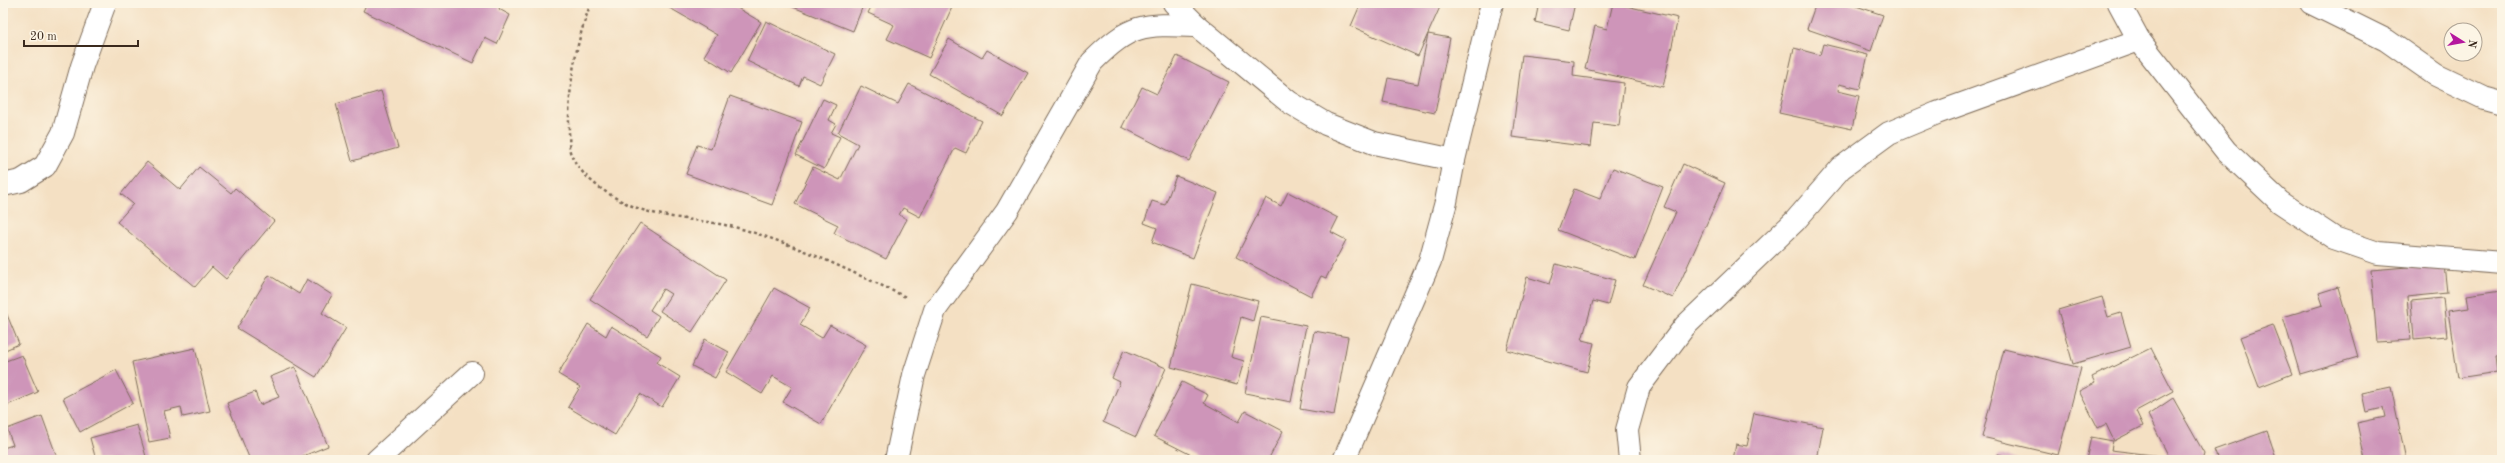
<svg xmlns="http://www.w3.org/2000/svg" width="2505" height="463" font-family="'Old Standard TT',serif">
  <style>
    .building { fill: #ce95b9 }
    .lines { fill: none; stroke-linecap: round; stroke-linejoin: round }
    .street-casing { stroke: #7c6a58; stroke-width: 24 }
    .path { stroke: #7c6a58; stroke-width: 2.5; stroke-dasharray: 3 3; stroke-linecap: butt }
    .street { stroke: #fff; stroke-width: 22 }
  </style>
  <rect width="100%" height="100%" fill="#fcf5e5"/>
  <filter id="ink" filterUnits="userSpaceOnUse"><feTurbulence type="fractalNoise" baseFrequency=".025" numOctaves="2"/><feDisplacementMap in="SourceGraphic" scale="8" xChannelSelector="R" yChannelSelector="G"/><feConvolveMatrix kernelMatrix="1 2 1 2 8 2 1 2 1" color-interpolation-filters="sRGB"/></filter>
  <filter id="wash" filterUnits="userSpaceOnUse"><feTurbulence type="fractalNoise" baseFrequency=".012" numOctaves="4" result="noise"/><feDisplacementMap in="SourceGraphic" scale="16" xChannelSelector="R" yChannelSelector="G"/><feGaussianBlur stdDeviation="0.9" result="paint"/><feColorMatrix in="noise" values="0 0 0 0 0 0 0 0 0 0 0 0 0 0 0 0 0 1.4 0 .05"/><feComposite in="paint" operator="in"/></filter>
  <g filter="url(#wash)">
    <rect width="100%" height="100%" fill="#f4e0c3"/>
    <g id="blocks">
      <g class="building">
        <polygon points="367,3 502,3 499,9 510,15 497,44 485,38 473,63 363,11"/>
        <polygon points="671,3 729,3 761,22 731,73 704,56 717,35 668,7"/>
        <polygon points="783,3 864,3 853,31"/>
        <polygon points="873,3 954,3 929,58 887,39 894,25 868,13"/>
        <polygon points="1361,3 1431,3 1440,7 1418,56 1351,26"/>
        <polygon points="1539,3 1575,3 1569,30 1535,22"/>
        <polygon points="1613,3 1678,18 1663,87 1585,69 1595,26 1607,29"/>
        <polygon points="1816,3 1847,3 1883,15 1871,51 1807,29"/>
        <polygon points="766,21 835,54 820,84 803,76 799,86 747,61"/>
        <polygon points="1428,34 1450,38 1435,113 1383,102 1388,78 1418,84"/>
        <polygon points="949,39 982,58 987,50 1028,73 1003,116 929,74"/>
        <polygon points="1823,44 1868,55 1860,89 1839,84 1838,91 1859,96 1852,129 1779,113 1794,48 1820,55"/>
        <polygon points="1522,55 1574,61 1573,76 1624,83 1619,126 1594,123 1591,147 1512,137"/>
        <polygon points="1177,56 1229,82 1189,161 1122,127 1142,87 1157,94"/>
        <polygon points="909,84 982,121 966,153 955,148 920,217 903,208 899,215 907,219 886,259 834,233 838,225 795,204 813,167 840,180 858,144 838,133 861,86 898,104"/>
        <polygon points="381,91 398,148 352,161 336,104"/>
        <polygon points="730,96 802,122 772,205 686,174 697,145 711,149"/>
        <polygon points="823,99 836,105 829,120 836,124 831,133 840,137 824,169 796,155"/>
        <polygon points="147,162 180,190 199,167 231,193 235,188 274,221 226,279 212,267 195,287 117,222 133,204 121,194"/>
        <polygon points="1683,164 1725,183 1673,298 1643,285 1676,212 1664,207"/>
        <polygon points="1613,168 1663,187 1635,260 1558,230 1574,189 1600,199"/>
        <polygon points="1176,176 1218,193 1193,258 1152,242 1157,228 1144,223 1152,201 1165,205"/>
        <polygon points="1288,192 1338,218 1331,232 1346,240 1326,278 1321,276 1311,296 1236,257 1266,198 1281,206"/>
        <polygon points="640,223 726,280 692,332 660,311 671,294 663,289 650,310 659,316 647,336 590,299"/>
        <polygon points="1556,264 1615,280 1608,305 1593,301 1582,340 1594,343 1587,372 1507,350 1527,277 1550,284"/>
        <polygon points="2444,264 2447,293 2407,297 2411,340 2377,342 2371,270"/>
        <polygon points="269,275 299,294 307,279 332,295 322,313 346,328 316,377 237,328"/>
        <polygon points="1192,284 1258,301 1253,321 1241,317 1231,357 1244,361 1237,385 1171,367"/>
        <polygon points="2338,287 2358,357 2300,374 2283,317 2323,305 2319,293"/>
        <polygon points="774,288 810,308 800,325 822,338 830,325 866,345 821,424 783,402 792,387 773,376 762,394 726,372"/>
        <polygon points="2502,290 2502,356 2495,357 2497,372 2458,378 2448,311 2469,308 2467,295"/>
        <polygon points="2102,297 2108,317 2121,313 2131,347 2073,364 2058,310"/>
        <polygon points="2443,298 2447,336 2414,339 2411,301"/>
        <polygon points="3,305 19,344 3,351"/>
        <polygon points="1261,317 1306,326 1291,402 1245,393"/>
        <polygon points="588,324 606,336 611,326 661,356 657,363 680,377 662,407 640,394 615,435 568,407 580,387 558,374"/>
        <polygon points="2273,325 2292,374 2259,387 2240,337"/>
        <polygon points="1314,331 1348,337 1334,415 1300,409"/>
        <polygon points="705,339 729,352 715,378 692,366"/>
        <polygon points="195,348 210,411 183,417 181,407 164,411 170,438 149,442 132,362"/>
        <polygon points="2151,348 2173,391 2136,411 2143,426 2114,441 2106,424 2098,428 2079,391 2095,383 2092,377"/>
        <polygon points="2004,349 2081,368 2058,455 1982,437"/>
        <polygon points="1124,350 1166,368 1136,437 1103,422 1120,382 1112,378"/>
        <polygon points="22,355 38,392 3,407 3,362"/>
        <polygon points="295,367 328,446 293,460 250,460 227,403 255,392 260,405 279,397 270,377"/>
        <polygon points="116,370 133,403 80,432 63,398"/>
        <polygon points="1182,382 1208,395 1204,403 1239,422 1245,411 1283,431 1268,460 1201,460 1154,436"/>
        <polygon points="2391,387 2406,460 2365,460 2357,423 2385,417 2383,408 2366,412 2362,393"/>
        <polygon points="2173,398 2204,453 2202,460 2086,460 2091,437 2113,441 2111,450 2169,457 2148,415"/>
        <polygon points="1754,413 1823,427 1817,460 1733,460 1736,444 1747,446"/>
        <polygon points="42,416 58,460 3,460 3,448 13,445 7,429"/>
        <polygon points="137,425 147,460 96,460 90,438"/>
        <polygon points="2267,431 2277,460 2218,460 2214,450"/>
        <polygon points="1998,454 2018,460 1996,460"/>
      </g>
    </g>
  </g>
  <g filter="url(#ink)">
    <use href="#blocks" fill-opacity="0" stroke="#7c6a58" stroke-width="1"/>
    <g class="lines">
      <defs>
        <g id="street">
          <polyline points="1174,3 1197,26 1289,102 1326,124 1374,143 1454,160"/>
          <polyline points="2119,3 2139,40 2226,151 2280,202 2334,238 2378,253 2502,263"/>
          <polyline points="2311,3 2386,40 2436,75 2484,98 2502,103"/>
          <polyline points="3,185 21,181 45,166 63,133 82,66 105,3"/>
          <polyline points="377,460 472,373"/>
          <path d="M 896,460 L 914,375 L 935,310 L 1007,211 L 1092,62 C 1131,23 1143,24 1197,26"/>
          <polyline points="1344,460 1430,261 1446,202 1454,160 1492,3"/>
          <polyline points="1630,460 1627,430 1639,387 1685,326 1795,221 1841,168 1889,133 1937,113 2139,40"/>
        </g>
      </defs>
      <use href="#street" class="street-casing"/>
      <path class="path" d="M 591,3 C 575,44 568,89 569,133 C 570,140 568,149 571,154 C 582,181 619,203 646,211 C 676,220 708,220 738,228 C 796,244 852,272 906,297"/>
      <use href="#street" class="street"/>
    </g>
  </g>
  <rect width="2505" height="463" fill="none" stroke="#fcf5e5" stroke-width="16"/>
  <g transform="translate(2463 42) rotate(101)"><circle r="19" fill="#fcf5e5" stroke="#afa495"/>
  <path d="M0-3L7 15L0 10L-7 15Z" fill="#b5179e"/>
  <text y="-6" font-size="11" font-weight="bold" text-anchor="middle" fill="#3b2a1e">N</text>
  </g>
  <path d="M24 40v6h114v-6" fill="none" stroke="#3b2a1e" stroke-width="2"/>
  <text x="30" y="40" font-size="12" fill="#3b2a1e" stroke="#fcf5e5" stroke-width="3" paint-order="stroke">20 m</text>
</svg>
